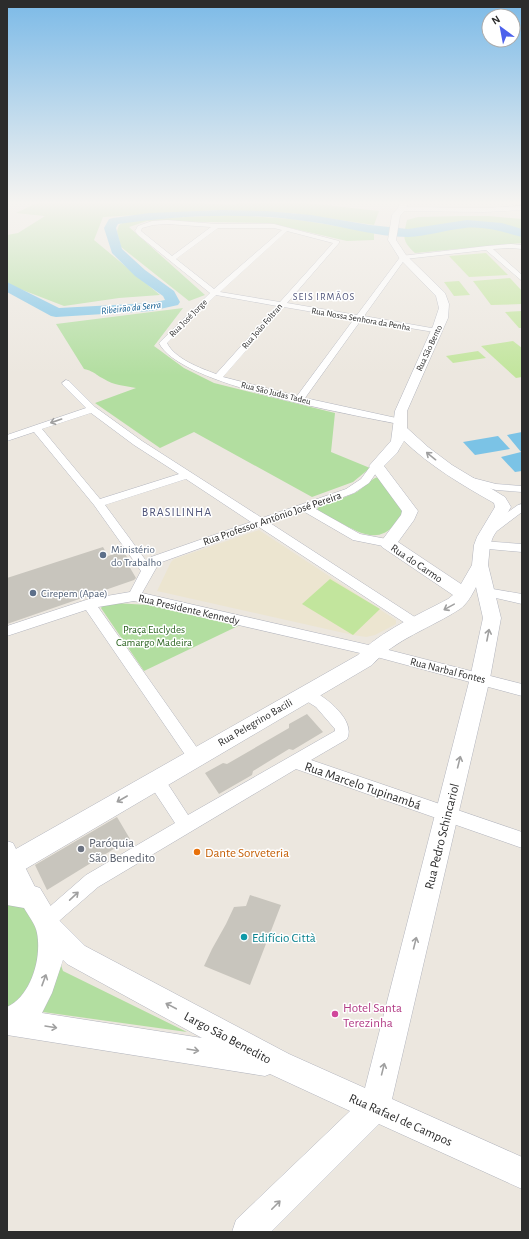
<svg xmlns="http://www.w3.org/2000/svg" width="529" height="1239" font-family="'Alegreya Sans',sans-serif">
  <style>
    .education { fill: #ece5d0 }
    .green { fill: #b2dea0 }
    .pitch { fill: #c2e59d }
    .water { fill: #7bc3e6 }
    .lines { fill: none; stroke-linecap: round; stroke-linejoin: round }
    .river { fill: #7bc3e6; fill-rule: evenodd }
    .building { fill: #c8c5bd }
    .street-casing { stroke: #b3b5be; stroke-width: 1 }
    .secondary-casing { stroke: #b3b5be; stroke-width: 1 }
    .street { fill: #fff; fill-rule: evenodd }
    .secondary { fill: #fff; fill-rule: evenodd }
    .oneway { stroke: #a0a0a0 }
    .service-dot { fill: #5c6f8a; stroke: #fff; stroke-width: 1.5 }
    .worship-dot { fill: #6b7280; stroke: #fff; stroke-width: 1.5 }
    .food-dot { fill: #e8710a; stroke: #fff; stroke-width: 1.5 }
    .culture-dot { fill: #0f9aa8; stroke: #fff; stroke-width: 1.5 }
    .hotel-dot { fill: #d1479c; stroke: #fff; stroke-width: 1.5 }
    .labels { text-anchor: middle; stroke-width: 3; stroke-linejoin: round; paint-order: stroke }
    .far-street-label { font-size: 9px; fill: #2c2c2c; stroke: #fff }
    .far-neighbourhood-label { font-size: 10px; letter-spacing: 1px; fill: #4f5479; stroke: #fff }
    .far-water-label { font-size: 10px; font-style: italic; fill: #186294; stroke: #fff }
    .street-label { font-size: 11px; fill: #2c2c2c; stroke: #fff }
    .service-label { font-size: 11px; fill: #4e5e75; stroke: #fff; text-anchor: start }
    .park-label { font-size: 11px; fill: #2b6420; stroke: #fff }
    .neighbourhood-label { font-size: 12px; letter-spacing: 1px; fill: #4f5479; stroke: #fff }
    .near-street-label { font-size: 13px; fill: #2c2c2c; stroke: #fff }
    .near-worship-label { font-size: 13px; fill: #5b616d; stroke: #fff; text-anchor: start }
    .near-food-label { font-size: 13px; fill: #c56008; stroke: #fff; text-anchor: start }
    .near-culture-label { font-size: 13px; fill: #0d838f; stroke: #fff; text-anchor: start }
    .near-hotel-label { font-size: 13px; fill: #b23c85; stroke: #fff; text-anchor: start }
  </style>
  <rect width="100%" height="100%" fill="#ece7df"/>
  <polygon class="education" points="259,530 396,620 396,624 375,635 366,637 353,635 157,591 171,562 174,559"/>
  <g class="green">
    <polygon points="39,202 188,202 234,205 239,202 298,202 379,211 374,225 292,213 218,210 103,217 94,240 160,295 119,298 64,306 7,284 7,235 18,233 45,216 16,213"/>
    <polygon points="232,215 293,219 374,232 374,240 347,241 269,223 147,221 129,227 205,295 189,301 121,247 117,231 119,225 126,221 139,219"/>
    <path d="M 463,216 L 489,216 L 522,219 L 522,243 L 415,253 C 402,241 403,237 407,220 L 418,217 Z"/>
    <path d="M 183,308 L 154,346 L 184,368 L 214,383 L 335,413 L 331,452 L 370,468 L 353,482 L 312,497 L 194,432 L 160,448 L 95,403 L 136,388 C 125,386 113,385 104,379 C 94,374 96,372 84,369 L 56,324 Z"/>
    <path d="M 378,477 L 403,511 C 402,516 399,520 395,524 C 378,545 358,532 339,522 C 332,518 322,515 317,509 L 320,506 C 331,502 344,498 355,493 C 363,489 370,479 378,477 Z"/>
    <polygon points="115,603 148,605 238,626 144,671 101,608 103,605"/>
    <polygon points="7,905 23,906 57,953 63,971 187,1032 7,1007"/>
  </g>
  <g class="pitch">
    <polygon points="486,253 508,275 469,277 449,256"/>
    <polygon points="510,278 522,291 522,304 491,305 473,281"/>
    <polygon points="459,281 470,295 454,296 444,282"/>
    <polygon points="522,311 522,328 519,328 505,312"/>
    <polygon points="513,341 522,348 522,377 516,378 481,346"/>
    <polygon points="478,351 486,358 453,363 446,356"/>
    <polygon points="330,579 380,609 353,635 302,604"/>
  </g>
  <g class="water">
    <polygon points="522,432 522,471 515,472 501,457 521,452 507,435"/>
    <polygon points="498,436 510,449 475,455 463,442"/>
  </g>
  <g class="lines">
    <path class="river" d="M 221,210 L 267,211 L 311,215 L 370,225 L 408,229 L 467,220 L 502,223 L 522,229 L 522,237 C 504,232 484,226 465,228 C 446,230 427,236 408,237 C 377,237 342,226 312,222 C 249,212 181,215 118,224 L 116,228 L 122,249 L 145,270 L 174,291 L 180,302 L 178,305 L 151,311 L 56,317 L 51,316 L 7,292 L 7,282 L 59,308 L 151,303 L 165,300 L 163,296 L 135,276 L 112,253 L 104,228 L 109,219 L 113,218 L 149,213 Z"/>
  </g>
  <g class="building">
    <polygon points="103,547 108,556 123,551 129,560 126,561 136,578 134,580 7,624 7,578"/>
    <polygon points="307,714 323,732 293,750 289,749 253,771 252,775 219,794 205,773 223,763 227,764 289,728 289,724"/>
    <polygon points="117,817 130,839 47,890 35,865"/>
    <polygon points="250,895 281,905 250,985 204,966 212,949 226,924 234,907 246,906"/>
  </g>
  <g class="lines">
    <defs>
      <g id="street">
        <polygon points="522,206 522,210 484,212 402,211 399,209 402,207 484,208"/>
        <path d="M 167,220 L 217,224 L 274,224 L 339,241 L 339,243 L 287,303 L 357,315 L 401,256 L 487,246 L 511,244 L 522,245 L 522,249 L 511,248 L 493,249 L 522,275 L 522,281 L 486,250 L 405,259 L 364,316 L 437,329 L 441,331 L 440,333 L 361,320 L 305,398 L 401,419 L 403,421 L 398,424 C 350,414 179,385 159,343 L 210,293 L 138,235 L 135,231 L 138,226 L 152,221 ZM 167,224 L 211,227 L 172,256 L 141,231 L 142,228 L 153,225 ZM 218,228 L 274,228 L 282,230 L 214,289 L 176,259 ZM 287,231 L 333,243 L 280,302 L 220,292 ZM 216,295 L 277,306 L 216,374 C 200,368 175,359 167,343 ZM 284,307 L 354,319 L 297,396 L 223,377 Z"/>
        <path d="M 66,380 L 69,381 L 95,407 L 142,441 L 262,518 L 346,489 L 361,479 L 372,464 L 380,464 L 381,466 L 369,483 L 354,493 L 314,508 L 360,534 L 392,540 L 394,543 L 392,546 L 388,547 L 353,540 L 303,511 L 270,523 L 421,621 L 423,624 L 421,627 L 416,629 L 411,627 L 259,527 L 159,563 L 142,593 L 373,646 L 522,684 L 522,696 L 373,656 L 134,601 L 98,607 L 200,752 L 203,757 L 200,762 L 195,764 L 190,762 L 86,610 L 7,636 L 7,626 L 89,599 L 130,592 L 141,571 L 94,505 L 34,432 L 7,441 L 7,435 L 86,408 L 63,385 L 62,383 ZM 91,413 L 134,445 L 179,474 L 100,499 L 42,429 ZM 186,479 L 251,522 L 151,557 L 147,562 L 105,505 Z"/>
        <polygon points="469,477 496,484 522,486 522,492 496,490 465,482 464,480"/>
        <polygon points="522,504 522,512 493,534 485,534 483,531 485,528 518,505"/>
        <polygon points="482,541 522,544 522,552 478,548 476,545 478,542"/>
        <polygon points="487,588 522,594 522,604 483,595 481,592 483,589"/>
        <path d="M 305,687 C 321,693 357,719 347,739 L 311,760 L 522,832 L 522,848 L 296,769 L 98,887 L 51,928 L 45,931 L 39,928 L 36,922 L 39,916 L 86,875 L 175,823 L 150,785 L 148,780 L 150,775 L 156,773 L 162,775 L 188,815 L 335,731 L 335,729 L 316,707 L 300,697 L 298,693 L 300,689 Z"/>
        <polygon points="7,841 13,843 40,897 37,903 31,906 25,903 7,867"/>
      </g>
      <path id="secondary" d="M 400,202 L 408,202 L 406,209 L 400,216 L 396,240 L 406,255 L 445,293 L 449,304 L 448,318 L 407,411 L 407,428 L 428,447 L 452,465 L 505,497 L 511,507 L 493,537 L 490,545 L 488,565 L 501,618 L 490,678 L 392,1099 L 522,1157 L 522,1189 L 379,1124 L 271,1232 L 232,1232 L 236,1220 L 350,1111 L 270,1074 L 265,1076 L 7,1035 L 7,1007 C 31,996 42,958 37,933 C 36,925 28,915 24,908 L 7,905 L 7,854 L 358,655 C 379,632 420,614 448,599 L 453,595 L 382,547 L 380,543 L 401,515 L 402,511 L 369,466 L 391,441 L 395,411 L 433,326 L 439,308 L 436,296 L 400,259 L 388,240 L 392,215 L 398,208 ZM 404,441 C 430,466 462,485 494,503 L 495,507 L 477,537 L 474,545 L 472,565 L 461,584 L 398,542 L 414,520 L 418,511 L 384,466 L 397,453 ZM 476,587 L 483,618 L 470,678 L 365,1088 L 289,1054 L 85,946 L 59,920 L 40,888 L 31,885 L 16,882 L 22,871 L 372,665 C 395,639 431,628 460,609 C 467,604 472,595 476,587 ZM 63,960 L 67,964 L 202,1038 L 42,1013 L 52,993 Z"/>
    </defs>
    <use href="#street" class="street-casing"/>
    <use href="#secondary" class="secondary-casing"/>
    <use href="#street" class="street"/>
    <use href="#secondary" class="secondary"/>
  </g>
  <defs><path id="oneway-shaft" d="M-6 0H5M1.5-3L5.5 0L1.5 3" fill="none" stroke-width="1.6" stroke-linecap="round" stroke-linejoin="round"/></defs>
  <g class="oneway">
    <use href="#oneway-shaft" transform="translate(56 421) rotate(161)"/>
    <use href="#oneway-shaft" transform="translate(431 456) rotate(-141)"/>
    <use href="#oneway-shaft" transform="translate(449 607) rotate(151)"/>
    <use href="#oneway-shaft" transform="translate(488 635) rotate(-79)"/>
    <use href="#oneway-shaft" transform="translate(459 762) rotate(-76)"/>
    <use href="#oneway-shaft" transform="translate(122 799) rotate(150)"/>
    <use href="#oneway-shaft" transform="translate(74 896) rotate(-43)"/>
    <use href="#oneway-shaft" transform="translate(415 943) rotate(-76)"/>
    <use href="#oneway-shaft" transform="translate(44 980) rotate(-70)"/>
    <use href="#oneway-shaft" transform="translate(171 1006) rotate(-152)"/>
    <use href="#oneway-shaft" transform="translate(51 1027) rotate(9)"/>
    <use href="#oneway-shaft" transform="translate(193 1050) rotate(9)"/>
    <use href="#oneway-shaft" transform="translate(383 1069) rotate(-76)"/>
    <use href="#oneway-shaft" transform="translate(276 1205) rotate(-45)"/>
  </g>
  <linearGradient id="sky" x2="0" y2="1"><stop stop-color="#7cbae7"/><stop offset="0.54" stop-color="#f6f4f1"/><stop offset="1" stop-color="#f6f4f1" stop-opacity="0"/></linearGradient>
  <rect width="529" height="375" fill="url(#sky)"/>
  <g class="service-dot">
    <circle cx="103" cy="555" r="4"/>
    <circle cx="33" cy="593" r="4"/>
  </g>
  <circle class="worship-dot" cx="81" cy="849" r="4"/>
  <circle class="food-dot" cx="197" cy="852" r="4"/>
  <circle class="culture-dot" cx="244" cy="937" r="4"/>
  <circle class="hotel-dot" cx="335" cy="1014" r="4"/>
  <g class="labels">
    <g class="far-street-label">
      <text transform="translate(188 318) rotate(-45)" y="3">Rua José Jorge</text>
      <text transform="translate(361 319) rotate(10)" y="3">Rua Nossa Senhora da Penha</text>
      <text transform="translate(262 326) rotate(-49)" y="3">Rua João Foltran</text>
      <text transform="translate(429 348) rotate(-65)" y="3">Rua São Bento</text>
      <text transform="translate(276 393) rotate(14)" y="3">Rua São Judas Tadeu</text>
    </g>
    <g class="far-neighbourhood-label">
      <text x="324" y="300">SEIS IRMÃOS</text>
    </g>
    <g class="far-water-label">
      <text transform="translate(131 307) rotate(-6)" y="4">Ribeirão da Serra</text>
    </g>
    <g class="street-label">
      <text transform="translate(272 518) rotate(-19)" y="4">Rua Professor Antônio José Pereira</text>
      <text transform="translate(417 563) rotate(34)" y="4">Rua do Carmo</text>
      <text transform="translate(189 609) rotate(13)" y="4">Rua Presidente Kennedy</text>
      <text transform="translate(448 670) rotate(14)" y="4">Rua Narbal Fontes</text>
      <text transform="translate(255 722) rotate(-30)" y="4">Rua Pelegrino Bacili</text>
    </g>
    <g class="service-label">
      <text x="111" y="553">Ministério<tspan x="111" dy="13">do Trabalho</tspan></text>
      <text x="41" y="597">Cirepem (Apae)</text>
    </g>
    <g class="park-label">
      <text x="154" y="633">Praça Euclydes<tspan x="154" dy="13">Camargo Madeira</tspan></text>
    </g>
    <g class="neighbourhood-label">
      <text x="177" y="516">BRASILINHA</text>
    </g>
    <g class="near-street-label">
      <text transform="translate(363 785) rotate(19)" y="5">Rua Marcelo Tupinambá</text>
      <text transform="translate(441 836) rotate(-76)" y="5">Rua Pedro Schincariol</text>
      <text transform="translate(228 1037) rotate(28)" y="5">Largo São Benedito</text>
      <text transform="translate(401 1119) rotate(24)" y="5">Rua Rafael de Campos</text>
    </g>
    <g class="near-worship-label">
      <text x="89" y="847">Paróquia<tspan x="89" dy="15">São Benedito</tspan></text>
    </g>
    <g class="near-food-label">
      <text x="205" y="857">Dante Sorveteria</text>
    </g>
    <g class="near-culture-label">
      <text x="252" y="942">Edifício Città</text>
    </g>
    <g class="near-hotel-label">
      <text x="343" y="1012">Hotel Santa<tspan x="343" dy="15">Terezinha</tspan></text>
    </g>
  </g>
  <rect width="529" height="1239" fill="none" stroke="#2c2c2c" stroke-width="16"/>
  <g transform="translate(501 28) rotate(328)"><circle r="19" fill="#ffffff" stroke="#ababab"/>
  <path d="M0-3L7 15L0 10L-7 15Z" fill="#4c61ec"/>
  <text y="-6" font-size="11" font-weight="bold" text-anchor="middle" fill="#2c2c2c">N</text>
  </g>
</svg>
